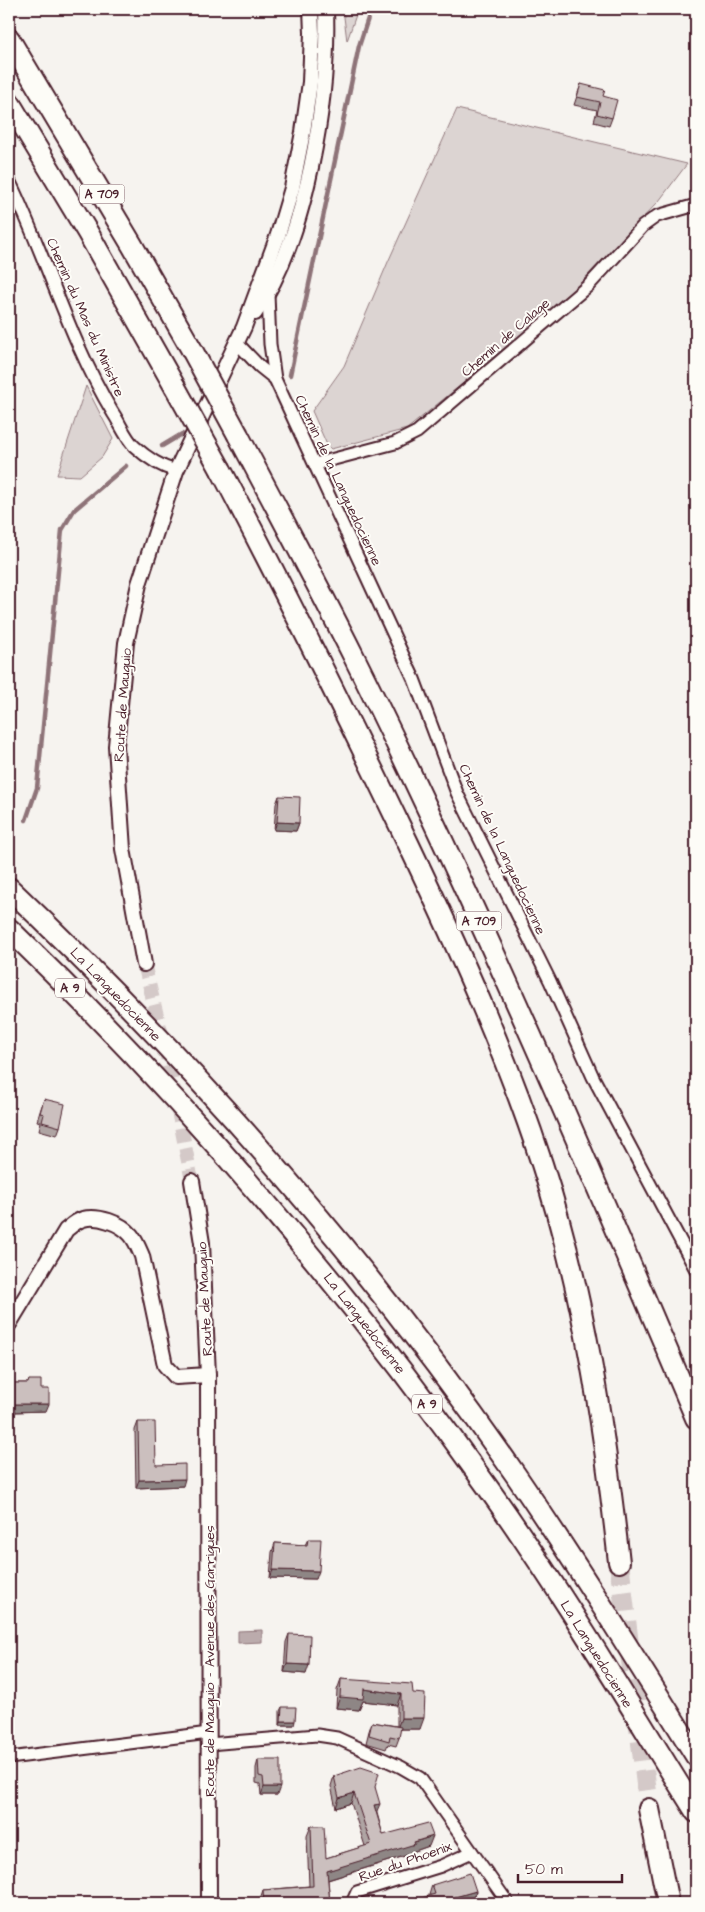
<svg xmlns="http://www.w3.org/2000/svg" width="705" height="1912" font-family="'Architects Daughter',sans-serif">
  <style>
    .green { fill: #dcd4d2; stroke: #937a7e }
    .water { fill: #bbabac; stroke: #8e7378 }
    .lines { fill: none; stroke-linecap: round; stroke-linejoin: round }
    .stream { stroke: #8e7378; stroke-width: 4.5 }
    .tertiary-tunnel { stroke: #d4c9c8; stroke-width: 14; stroke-dasharray: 14 7; stroke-linecap: butt }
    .motorway-tunnel { stroke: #d4c9c8; stroke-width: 20; stroke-dasharray: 20 10; stroke-linecap: butt }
    .minor-casing { stroke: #4a1f2b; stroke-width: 15 }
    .tertiary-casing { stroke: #4a1f2b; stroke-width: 18 }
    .motorway-casing { stroke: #4a1f2b; stroke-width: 24 }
    .minor { stroke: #fdfcf7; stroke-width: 11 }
    .tertiary { stroke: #fdfcf7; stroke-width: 14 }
    .motorway { stroke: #fdfcf7; stroke-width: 20 }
    .motorway-bridge-casing { stroke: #4a1f2b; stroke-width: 24; stroke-linecap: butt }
    .motorway-bridge { stroke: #fdfcf7; stroke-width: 20 }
    .wall { fill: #afa4a3; stroke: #4a1f2b }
    .shaded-wall { fill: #8e8685; stroke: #4a1f2b }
    .building { fill: #cbbfbe; stroke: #4a1f2b }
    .labels { text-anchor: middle; stroke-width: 4; stroke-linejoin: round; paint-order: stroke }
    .shield { fill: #fdfcf7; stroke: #806168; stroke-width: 1 }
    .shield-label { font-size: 12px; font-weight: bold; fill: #4a1f2b }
    .street-label { font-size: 14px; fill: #4a1f2b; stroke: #fdfcf7 }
  </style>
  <rect width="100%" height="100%" fill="#f6f3ef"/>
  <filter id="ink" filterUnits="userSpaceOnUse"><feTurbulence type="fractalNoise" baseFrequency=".02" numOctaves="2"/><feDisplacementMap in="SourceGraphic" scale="10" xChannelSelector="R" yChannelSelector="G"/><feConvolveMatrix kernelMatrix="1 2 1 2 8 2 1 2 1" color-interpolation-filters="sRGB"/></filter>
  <g filter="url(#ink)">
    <g class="green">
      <polygon points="343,9 358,9 347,41"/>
      <polygon points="457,109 687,164 659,201 561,303 407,429 331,449 327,445 312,411 344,366 388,262"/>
      <polygon points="86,386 113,439 102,457 80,476 57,475"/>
    </g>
    <polygon class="water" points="262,1630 262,1642 238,1643 238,1631"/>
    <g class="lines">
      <g class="stream">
        <polyline points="290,375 359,46 371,9"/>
        <polyline points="162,446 182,434"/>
        <polyline points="26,820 37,788 62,530 74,510 126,466"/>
      </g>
      <polyline class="tertiary-tunnel" points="144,964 166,1051 192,1181"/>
      <polyline class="motorway-tunnel" points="619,1562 649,1809"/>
      <defs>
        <g id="minor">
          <path d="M 9,180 C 46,256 69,340 113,413 C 120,423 125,437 134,446 C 145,456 161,467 176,471"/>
          <polyline points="268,294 270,344 275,379 414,679 457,793 550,981 593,1077 696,1270"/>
          <polyline points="237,343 260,367 275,379"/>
          <polyline points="315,464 395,443 417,432 589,285 643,226 657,216 696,205"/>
          <polyline points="209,1744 317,1735 337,1738 401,1767 420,1778 508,1903"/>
          <polyline points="9,1758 209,1733"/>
          <polyline points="352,1903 357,1892 441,1866 472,1852"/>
        </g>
        <g id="tertiary">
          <path d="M 255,313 C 307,239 329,98 326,9"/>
          <polyline points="144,964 123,849 116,746 126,643 139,584 176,471 244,327 278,235 292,188 303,132 310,82 312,33 311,9"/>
          <polyline points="192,1181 202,1243 208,1375 209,1903"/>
          <path d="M 9,1324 L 66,1230 C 71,1226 76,1221 83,1219 C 98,1215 121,1223 131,1235 C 136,1241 139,1249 142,1256 L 165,1365 L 176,1377 L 208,1375"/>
        </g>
        <g id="motorway">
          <polyline points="9,39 132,245 192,350"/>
          <polyline points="9,102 88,233 175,387"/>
          <path d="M 238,435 C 277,509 317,583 354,657 C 478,906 587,1162 696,1418"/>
          <path d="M 221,470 C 286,593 348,718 408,843 C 458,948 506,1053 542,1164 C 584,1293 604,1426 619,1562"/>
          <path d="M 9,888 C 196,1066 368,1262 515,1474 C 578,1566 637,1661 696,1756"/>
          <path d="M 9,929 C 185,1099 344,1285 486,1485 C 561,1590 628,1703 696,1812"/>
          <polyline points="649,1809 668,1903"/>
        </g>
      </defs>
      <use href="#minor" class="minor-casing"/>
      <use href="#tertiary" class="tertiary-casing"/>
      <use href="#motorway" class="motorway-casing"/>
      <use href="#minor" class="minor"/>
      <use href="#tertiary" class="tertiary"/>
      <use href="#motorway" class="motorway"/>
      <defs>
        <g id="motorway-bridge">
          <polyline points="192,350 238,435"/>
          <polyline points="175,387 221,470"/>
        </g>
      </defs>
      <use href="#motorway-bridge" class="motorway-bridge-casing"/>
      <use href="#motorway-bridge" class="motorway-bridge"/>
    </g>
    <g class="wall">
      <polygon points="581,84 603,96 612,118 609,126 594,122 597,110 574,105"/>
      <polygon points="696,234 696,250 691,247"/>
      <polygon points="279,796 299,823 296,831 274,830 276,804"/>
      <polygon points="44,1099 60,1127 57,1135 39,1130 41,1122 37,1121"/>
      <polygon points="29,1380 41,1389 46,1411 12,1412 11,1391 14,1383 28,1383"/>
      <polygon points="138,1422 156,1465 183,1486 136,1488 135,1430"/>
      <polygon points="308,1539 316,1579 270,1578 272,1552 275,1543 305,1545"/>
      <polygon points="289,1634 306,1674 284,1672 286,1642"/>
      <polygon points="341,1679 413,1693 420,1729 400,1729 399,1738 396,1746 388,1744 386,1749 366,1743 369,1731 372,1722 397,1726 397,1705 363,1701 359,1710 336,1708 337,1690"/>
      <polygon points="282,1707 294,1725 280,1725 280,1711"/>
      <polygon points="258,1760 277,1795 261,1795 260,1784 256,1783 256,1768"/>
      <polygon points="334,1776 375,1787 377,1813 383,1835 429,1846 412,1852 411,1854 328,1880 330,1903 260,1903 260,1899 263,1890 309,1886 307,1836 311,1826 326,1858 365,1846 351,1803 336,1808 331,1786"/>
      <polygon points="432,1885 476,1891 472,1900 429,1895"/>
    </g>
    <g class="shaded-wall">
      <polygon points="277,822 299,823 296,831 274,830"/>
      <polygon points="14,1404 49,1404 46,1411 12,1412"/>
      <polygon points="185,1479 183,1486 136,1488 139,1480"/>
      <polygon points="273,1570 319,1571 316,1579 270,1578"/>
      <polygon points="287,1664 309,1665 306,1674 284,1672"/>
      <polygon points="364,1689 401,1694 397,1705 363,1701 359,1710 336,1708 340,1697"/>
      <polygon points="401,1718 424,1718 420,1729 397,1729"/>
      <polygon points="281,1721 295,1721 294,1725 280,1725"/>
      <polygon points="264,1787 280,1787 277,1795 261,1795"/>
      <polygon points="354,1793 351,1803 336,1808 339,1798"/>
      <polygon points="380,1804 376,1813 374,1805"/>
      <polygon points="433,1836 429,1846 412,1852 411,1854 324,1881 327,1871"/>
      <polygon points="476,1891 472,1900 463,1903 451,1903 455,1897"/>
    </g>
    <g class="building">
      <polygon points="581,84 605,90 603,96 617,100 612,118 597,114 600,102 577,97"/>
      <polygon points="279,796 300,797 299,823 277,822"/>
      <polygon points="44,1099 65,1104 60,1127 42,1122 44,1114 40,1113"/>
      <polygon points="29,1380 41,1380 41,1389 49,1389 49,1404 14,1404 14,1383 28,1383"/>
      <polygon points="138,1422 155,1422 156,1465 185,1464 185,1479 139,1480"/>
      <polygon points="308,1539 321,1539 319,1571 273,1570 275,1543 307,1545"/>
      <polygon points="289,1634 310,1635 309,1665 287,1664"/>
      <polygon points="341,1679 412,1684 413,1693 425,1694 424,1718 401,1718 401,1694 364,1689 363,1699 340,1697"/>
      <polygon points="9,1696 10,1696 11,1706 9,1706"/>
      <polygon points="282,1707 296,1707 295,1721 281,1721"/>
      <polygon points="372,1722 401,1727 399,1738 390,1736 389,1741 369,1735"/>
      <polygon points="258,1760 280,1760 280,1787 264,1787 263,1777 259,1776"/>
      <polygon points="361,1767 379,1773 375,1787 380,1804 374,1805 383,1835 428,1823 433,1836 414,1842 415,1844 327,1871 330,1903 264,1903 263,1890 313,1886 311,1826 324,1826 326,1858 371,1844 354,1793 339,1798 334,1776"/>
      <polygon points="470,1873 476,1891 455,1897 456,1902 451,1903 404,1903 435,1894 432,1885"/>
    </g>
  </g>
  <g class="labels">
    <g class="shield">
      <rect x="79.5" y="184.5" width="45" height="19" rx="4"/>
      <rect x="456.5" y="911.5" width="45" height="19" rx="4"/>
      <rect x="55" y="978.5" width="30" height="19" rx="4"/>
      <rect x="412" y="1394.5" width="30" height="19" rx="4"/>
    </g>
    <g class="shield-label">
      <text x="102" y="198">A 709</text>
      <text x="479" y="925">A 709</text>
      <text x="70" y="992">A 9</text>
      <text x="427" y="1408">A 9</text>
    </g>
    <g class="street-label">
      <text transform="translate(86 317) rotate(66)" y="5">Chemin du Mas du Ministre</text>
      <text transform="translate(505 337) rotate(-41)" y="5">Chemin de Calage</text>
      <text transform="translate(339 480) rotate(65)" y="5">Chemin de la Languedocienne</text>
      <text transform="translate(122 705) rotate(-86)" y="5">Route de Mauguio</text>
      <text transform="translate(503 849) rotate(65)" y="5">Chemin de la Languedocienne</text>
      <text transform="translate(116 994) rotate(46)" y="5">La Languedocienne</text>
      <text transform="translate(204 1299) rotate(-93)" y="5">Route de Mauguio</text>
      <text transform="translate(365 1323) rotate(52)" y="5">La Languedocienne</text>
      <text transform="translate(597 1654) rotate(58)" y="5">La Languedocienne</text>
      <text transform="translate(209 1661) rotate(-90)" y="5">Route de Mauguio - Avenue des Garrigues</text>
      <text transform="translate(405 1861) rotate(-19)" y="5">Rue du Phoenix</text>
    </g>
  </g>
  <rect width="705" height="1912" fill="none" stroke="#fdfcf7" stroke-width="30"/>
  <rect x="15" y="15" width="675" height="1882" fill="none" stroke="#4a1f2b" stroke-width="2" filter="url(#ink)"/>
  <path d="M518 1874v8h104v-8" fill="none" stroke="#4a1f2b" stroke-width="2.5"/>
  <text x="525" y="1874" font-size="15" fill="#4a1f2b" stroke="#fdfcf7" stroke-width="4" paint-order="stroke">50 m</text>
</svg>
